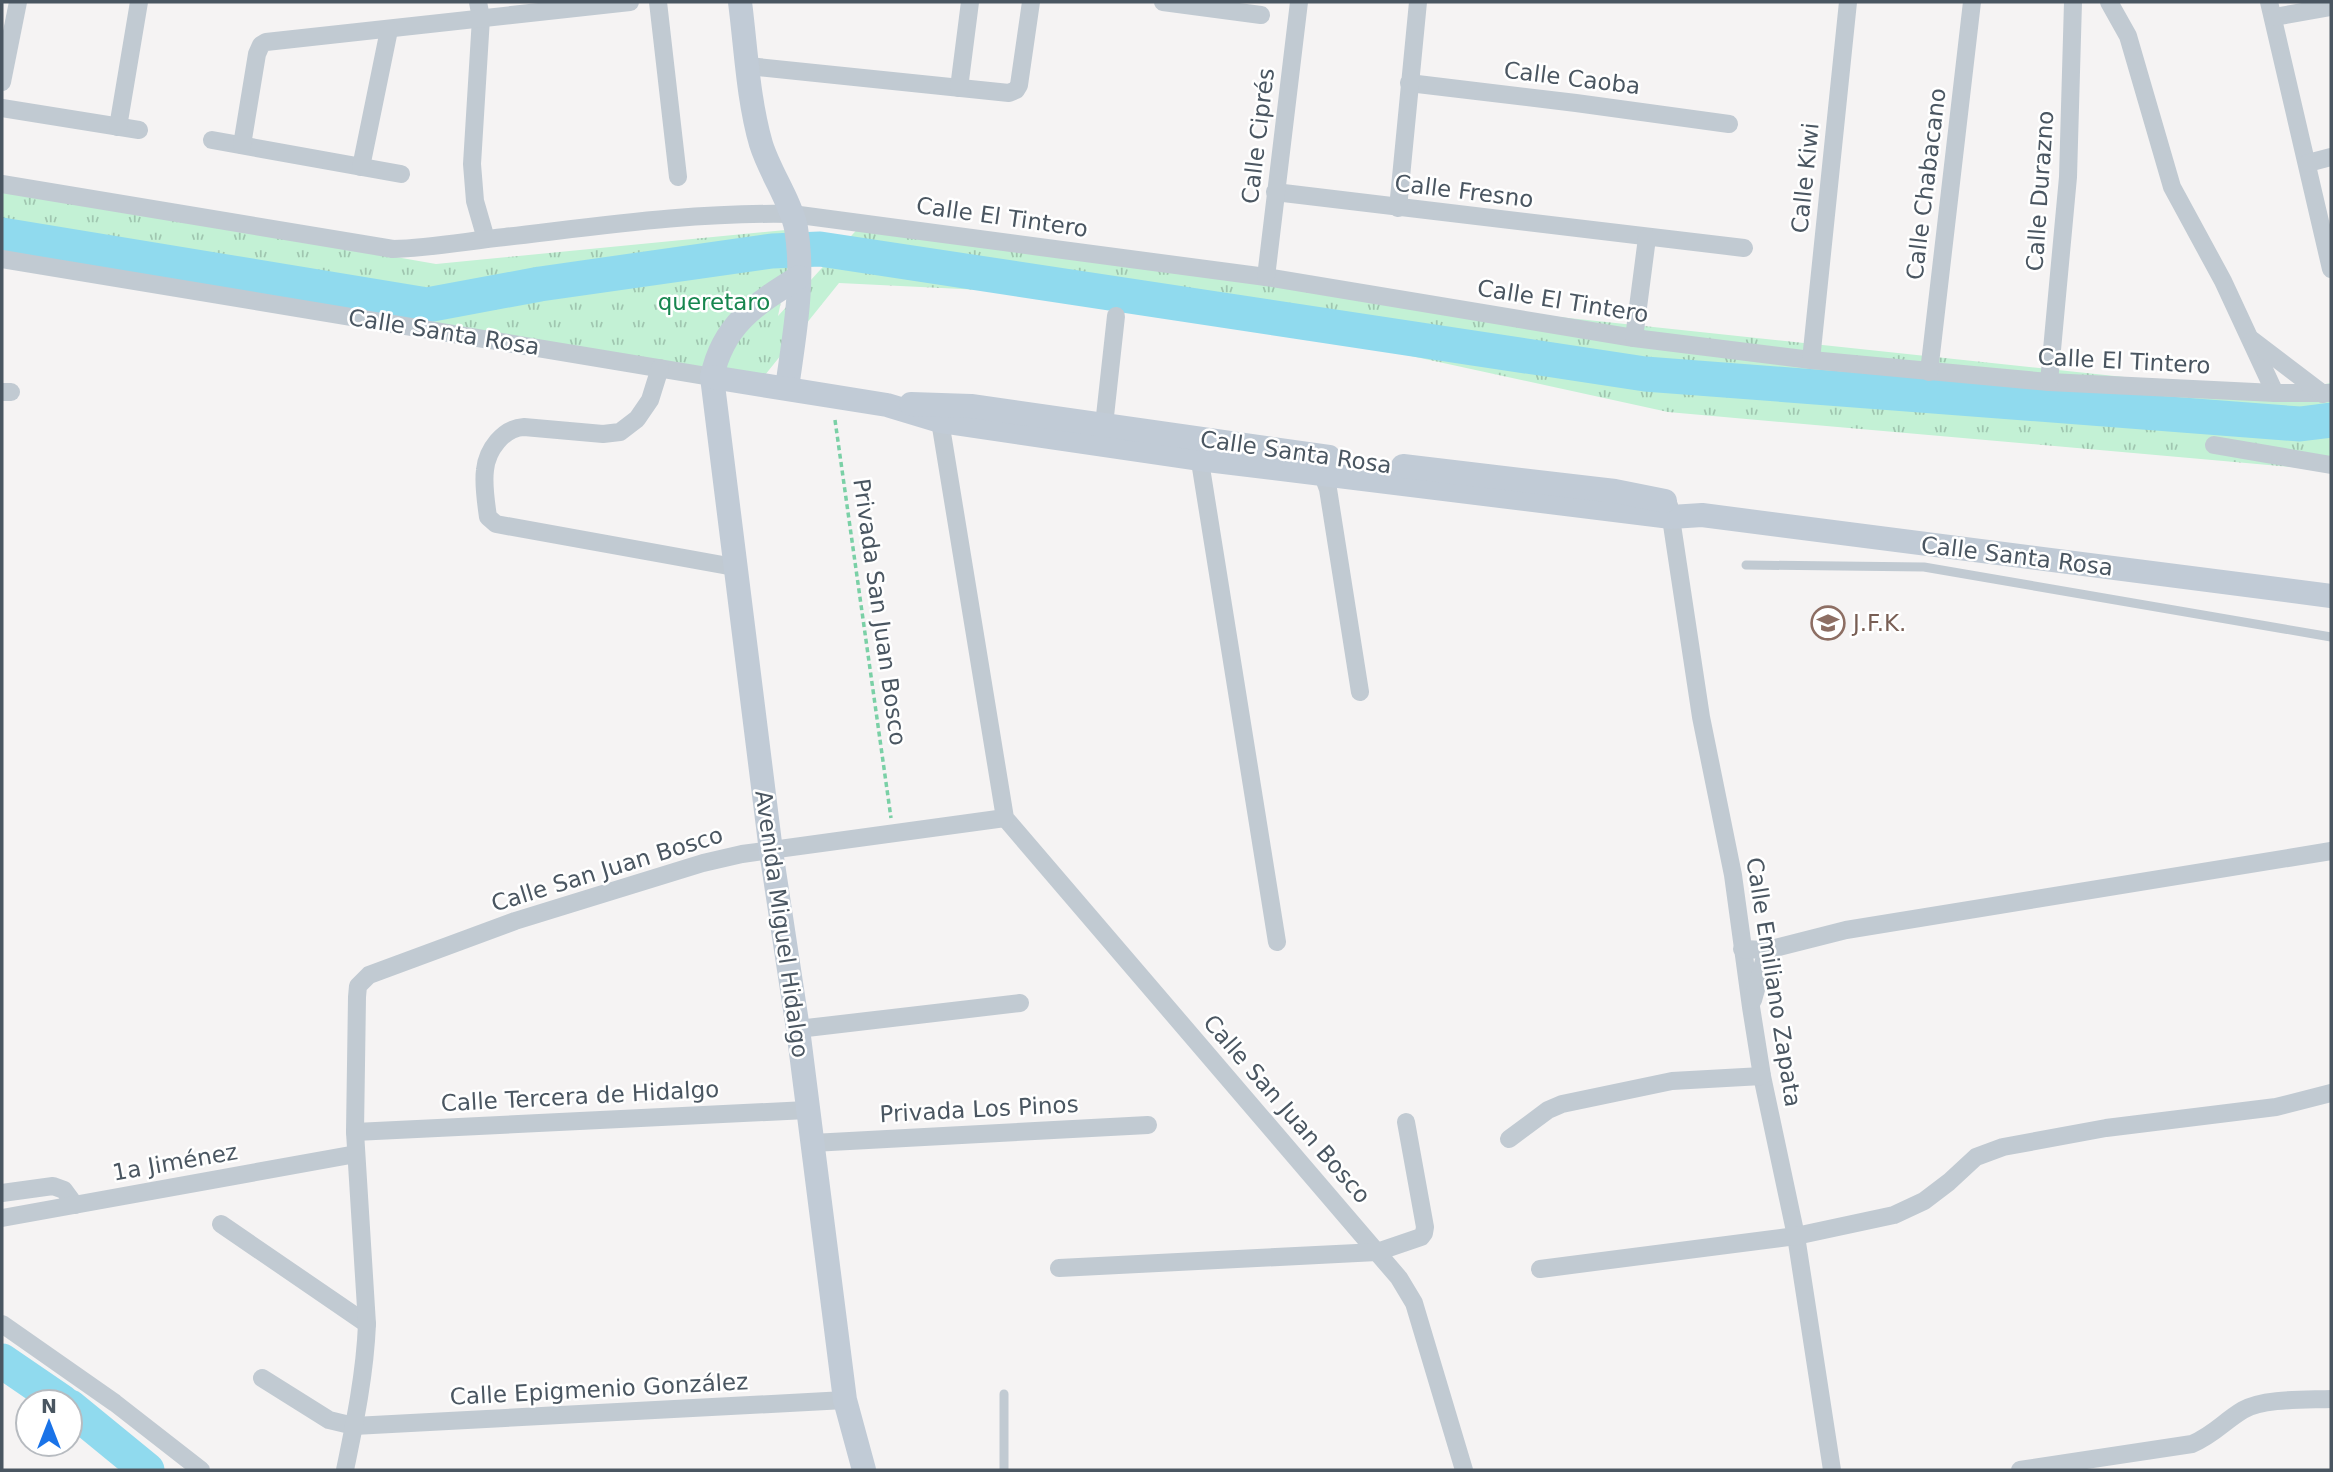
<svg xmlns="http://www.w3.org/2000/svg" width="2333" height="1472" font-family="'DejaVu Sans',sans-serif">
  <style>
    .park { fill: url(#park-tufts) }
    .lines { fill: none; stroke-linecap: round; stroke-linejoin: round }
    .river { stroke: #90daee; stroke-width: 35 }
    .path { stroke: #7ad0a6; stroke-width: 3.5; stroke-dasharray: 5 3.5; stroke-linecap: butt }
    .lane { stroke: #c1cad2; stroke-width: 9 }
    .street { stroke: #c1cad2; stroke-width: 18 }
    .secondary { stroke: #c1cbd6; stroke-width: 24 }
    .labels { text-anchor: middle; stroke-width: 5; stroke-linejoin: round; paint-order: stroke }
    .street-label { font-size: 23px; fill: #4a5661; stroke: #fff }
    .park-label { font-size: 23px; fill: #17864f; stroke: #fff }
    .education-label { font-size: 23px; fill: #785e54; stroke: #fff; text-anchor: start }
  </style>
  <defs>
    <pattern id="park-tufts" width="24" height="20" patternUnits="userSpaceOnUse" patternTransform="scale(1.75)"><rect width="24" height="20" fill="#c3f1d5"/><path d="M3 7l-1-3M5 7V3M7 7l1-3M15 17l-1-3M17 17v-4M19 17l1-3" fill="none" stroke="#a0c6b0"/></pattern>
  </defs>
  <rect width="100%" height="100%" fill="#f5f3f3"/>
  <polygon class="park" points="2,186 195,222 436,264 796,229 778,316 863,223 1418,302 2275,393 2331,383 2331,465 2314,469 1668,412 1145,298 839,283 765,375 514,344 2,259"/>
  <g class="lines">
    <g class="river">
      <polyline points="2,235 427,305 540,284 772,251 820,249 1645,374 2300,424 2331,420"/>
      <polyline points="2,1361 62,1402"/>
      <polyline points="70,1407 147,1470"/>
    </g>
    <polyline class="path" points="835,420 891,818"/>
    <g class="lane">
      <polyline points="1746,565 1924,567 2331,637"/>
      <polyline points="1004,1394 1004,1470"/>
    </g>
    <g class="street">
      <polyline points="478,2 481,18 472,164 475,201 486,239"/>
      <polyline points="658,2 678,177"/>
      <polyline points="1163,2 1261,15"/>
      <polyline points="2109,2 2128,36 2172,187 2223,281 2275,393"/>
      <polyline points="2269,2 2331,269"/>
      <polyline points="2274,17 2331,7"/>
      <polyline points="748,66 1009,93 1016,90 1019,85 1031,2"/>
      <polyline points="2,82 18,2"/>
      <polyline points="1409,83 1576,103 1729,124"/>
      <polyline points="959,88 970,2"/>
      <polyline points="2,108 139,130"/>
      <polyline points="118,127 139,2"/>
      <polyline points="212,140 401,174"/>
      <polyline points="242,145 257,54 261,45 266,42 630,2"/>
      <polyline points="2308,163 2331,157"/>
      <polyline points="361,167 389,30"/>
      <path d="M 2,184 L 393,249 C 431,248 467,241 505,237 C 600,226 695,212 792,214 L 1266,277 L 1634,338 L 1811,360 L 2049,382 L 2275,393 L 2331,393"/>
      <polyline points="1275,192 1744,248"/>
      <polyline points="1398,208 1418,2"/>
      <polyline points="2,259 712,377"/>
      <polyline points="1266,277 1299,2"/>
      <polyline points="1634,338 1647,238"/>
      <polyline points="2252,340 2323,394"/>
      <polyline points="1811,360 1848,2"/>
      <path d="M 660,368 L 650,400 L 637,419 L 620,432 L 603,434 L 524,427 C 503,428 487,450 485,470 C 483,485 486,502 488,517 L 496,524 L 734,567"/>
      <polyline points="1929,372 1972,2"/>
      <polyline points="2049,382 2068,177 2073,2"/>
      <polyline points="2,392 11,392"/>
      <polyline points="940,421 1005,818 1399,1278 1414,1303 1464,1470"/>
      <polyline points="1104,425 1116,316"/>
      <polyline points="2214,445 2331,465"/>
      <polyline points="1198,449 1277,942"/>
      <polyline points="1319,465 1328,489 1360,692"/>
      <polyline points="1669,505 1701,717 1733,875 1751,1007 1762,1076 1796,1236 1832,1470"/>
      <polyline points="1742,949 1767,950 1846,930 2331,851"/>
      <polyline points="1753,1000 1767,950"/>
      <polyline points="798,1029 1020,1003"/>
      <polyline points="355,1132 807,1110"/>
      <polyline points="1509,1139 1548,1110 1562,1104 1672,1081 1762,1076"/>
      <polyline points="812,1143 1148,1125"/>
      <polyline points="2,1193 53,1186 64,1190 75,1205"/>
      <polyline points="2,1218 356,1154"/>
      <polyline points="221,1224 367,1324"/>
      <polyline points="1059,1268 1377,1252 1421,1237 1424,1233 1425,1227 1406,1122"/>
      <polyline points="1540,1269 1796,1236 1894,1215 1924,1201 1949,1182 1976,1157 2003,1147 2106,1128 2276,1107 2331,1093"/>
      <polyline points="2,1324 115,1403 201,1470"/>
      <polyline points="262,1378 329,1420 354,1426 845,1400"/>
      <path d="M 345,1470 C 355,1422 365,1373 367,1324 L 355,1132 L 357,997 L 358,986 L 369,975 L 515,921 L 703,863 L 742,854 L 1005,818"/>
      <path d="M 2020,1470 L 2192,1444 C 2215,1434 2223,1422 2243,1410 C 2264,1398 2306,1400 2331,1399"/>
    </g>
    <g class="secondary">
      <path d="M 740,2 C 746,49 748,99 761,144 C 770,173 790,200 796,228 C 805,281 794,336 787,388"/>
      <path d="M 799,277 C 756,304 723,324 712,377 L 771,851 L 798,1029 L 845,1400 L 864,1470"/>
      <polyline points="712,377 887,405 940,421 1199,459 1671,517 1702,515 2331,596"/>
      <polyline points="911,404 971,406 1329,457"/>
      <polyline points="1403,466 1615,491 1665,501"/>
    </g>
  </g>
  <defs>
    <symbol id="school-ring" viewBox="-11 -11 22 22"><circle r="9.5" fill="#fff" stroke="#8d6e63" stroke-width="1.5"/><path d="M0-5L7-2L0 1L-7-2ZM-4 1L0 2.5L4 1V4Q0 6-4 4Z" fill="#8d6e63"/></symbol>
  </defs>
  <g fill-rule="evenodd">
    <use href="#school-ring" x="1809" y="604" width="38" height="38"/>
  </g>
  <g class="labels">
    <g class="street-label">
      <text transform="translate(1572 78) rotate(7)" y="8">Calle Caoba</text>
      <text transform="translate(1258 136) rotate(-83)" y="8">Calle Ciprés</text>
      <text transform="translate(1805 178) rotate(-84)" y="8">Calle Kiwi</text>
      <text transform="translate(1926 184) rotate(-83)" y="8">Calle Chabacano</text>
      <text transform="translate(1464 191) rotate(7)" y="8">Calle Fresno</text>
      <text transform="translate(2040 191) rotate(-86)" y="8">Calle Durazno</text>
      <text transform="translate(1002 217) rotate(8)" y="8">Calle El Tintero</text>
      <text transform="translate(1563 301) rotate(9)" y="8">Calle El Tintero</text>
      <text transform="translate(444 332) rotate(9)" y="8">Calle Santa Rosa</text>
      <text transform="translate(2124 361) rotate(3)" y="8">Calle El Tintero</text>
      <text transform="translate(1296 452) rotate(8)" y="8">Calle Santa Rosa</text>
      <text transform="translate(2017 556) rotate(7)" y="8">Calle Santa Rosa</text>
      <text transform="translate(880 612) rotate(82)" y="8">Privada San Juan Bosco</text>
      <text transform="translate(607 869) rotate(-17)" y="8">Calle San Juan Bosco</text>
      <text transform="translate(782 924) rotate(82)" y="8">Avenida Miguel Hidalgo</text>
      <text transform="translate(1774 982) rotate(81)" y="8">Calle Emiliano Zapata</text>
      <text transform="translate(580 1096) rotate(-3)" y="8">Calle Tercera de Hidalgo</text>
      <text transform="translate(979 1109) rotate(-3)" y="8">Privada Los Pinos</text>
      <text transform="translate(1287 1109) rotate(49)" y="8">Calle San Juan Bosco</text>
      <text transform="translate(175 1162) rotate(-10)" y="8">1a Jiménez</text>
      <text transform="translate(599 1389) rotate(-3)" y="8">Calle Epigmenio González</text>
    </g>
    <g class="park-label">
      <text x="714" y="310">queretaro</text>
    </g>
    <g class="education-label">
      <text x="1853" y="631">J.F.K.</text>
    </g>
  </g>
  <rect width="2333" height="1472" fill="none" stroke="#4a5661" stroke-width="7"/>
  <g transform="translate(49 1423)"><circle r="33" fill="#ffffff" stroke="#b7bbc0" stroke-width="2"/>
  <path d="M0-5L12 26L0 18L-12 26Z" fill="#1a73e8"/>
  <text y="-10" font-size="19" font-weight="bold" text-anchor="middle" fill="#4a5661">N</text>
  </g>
</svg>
